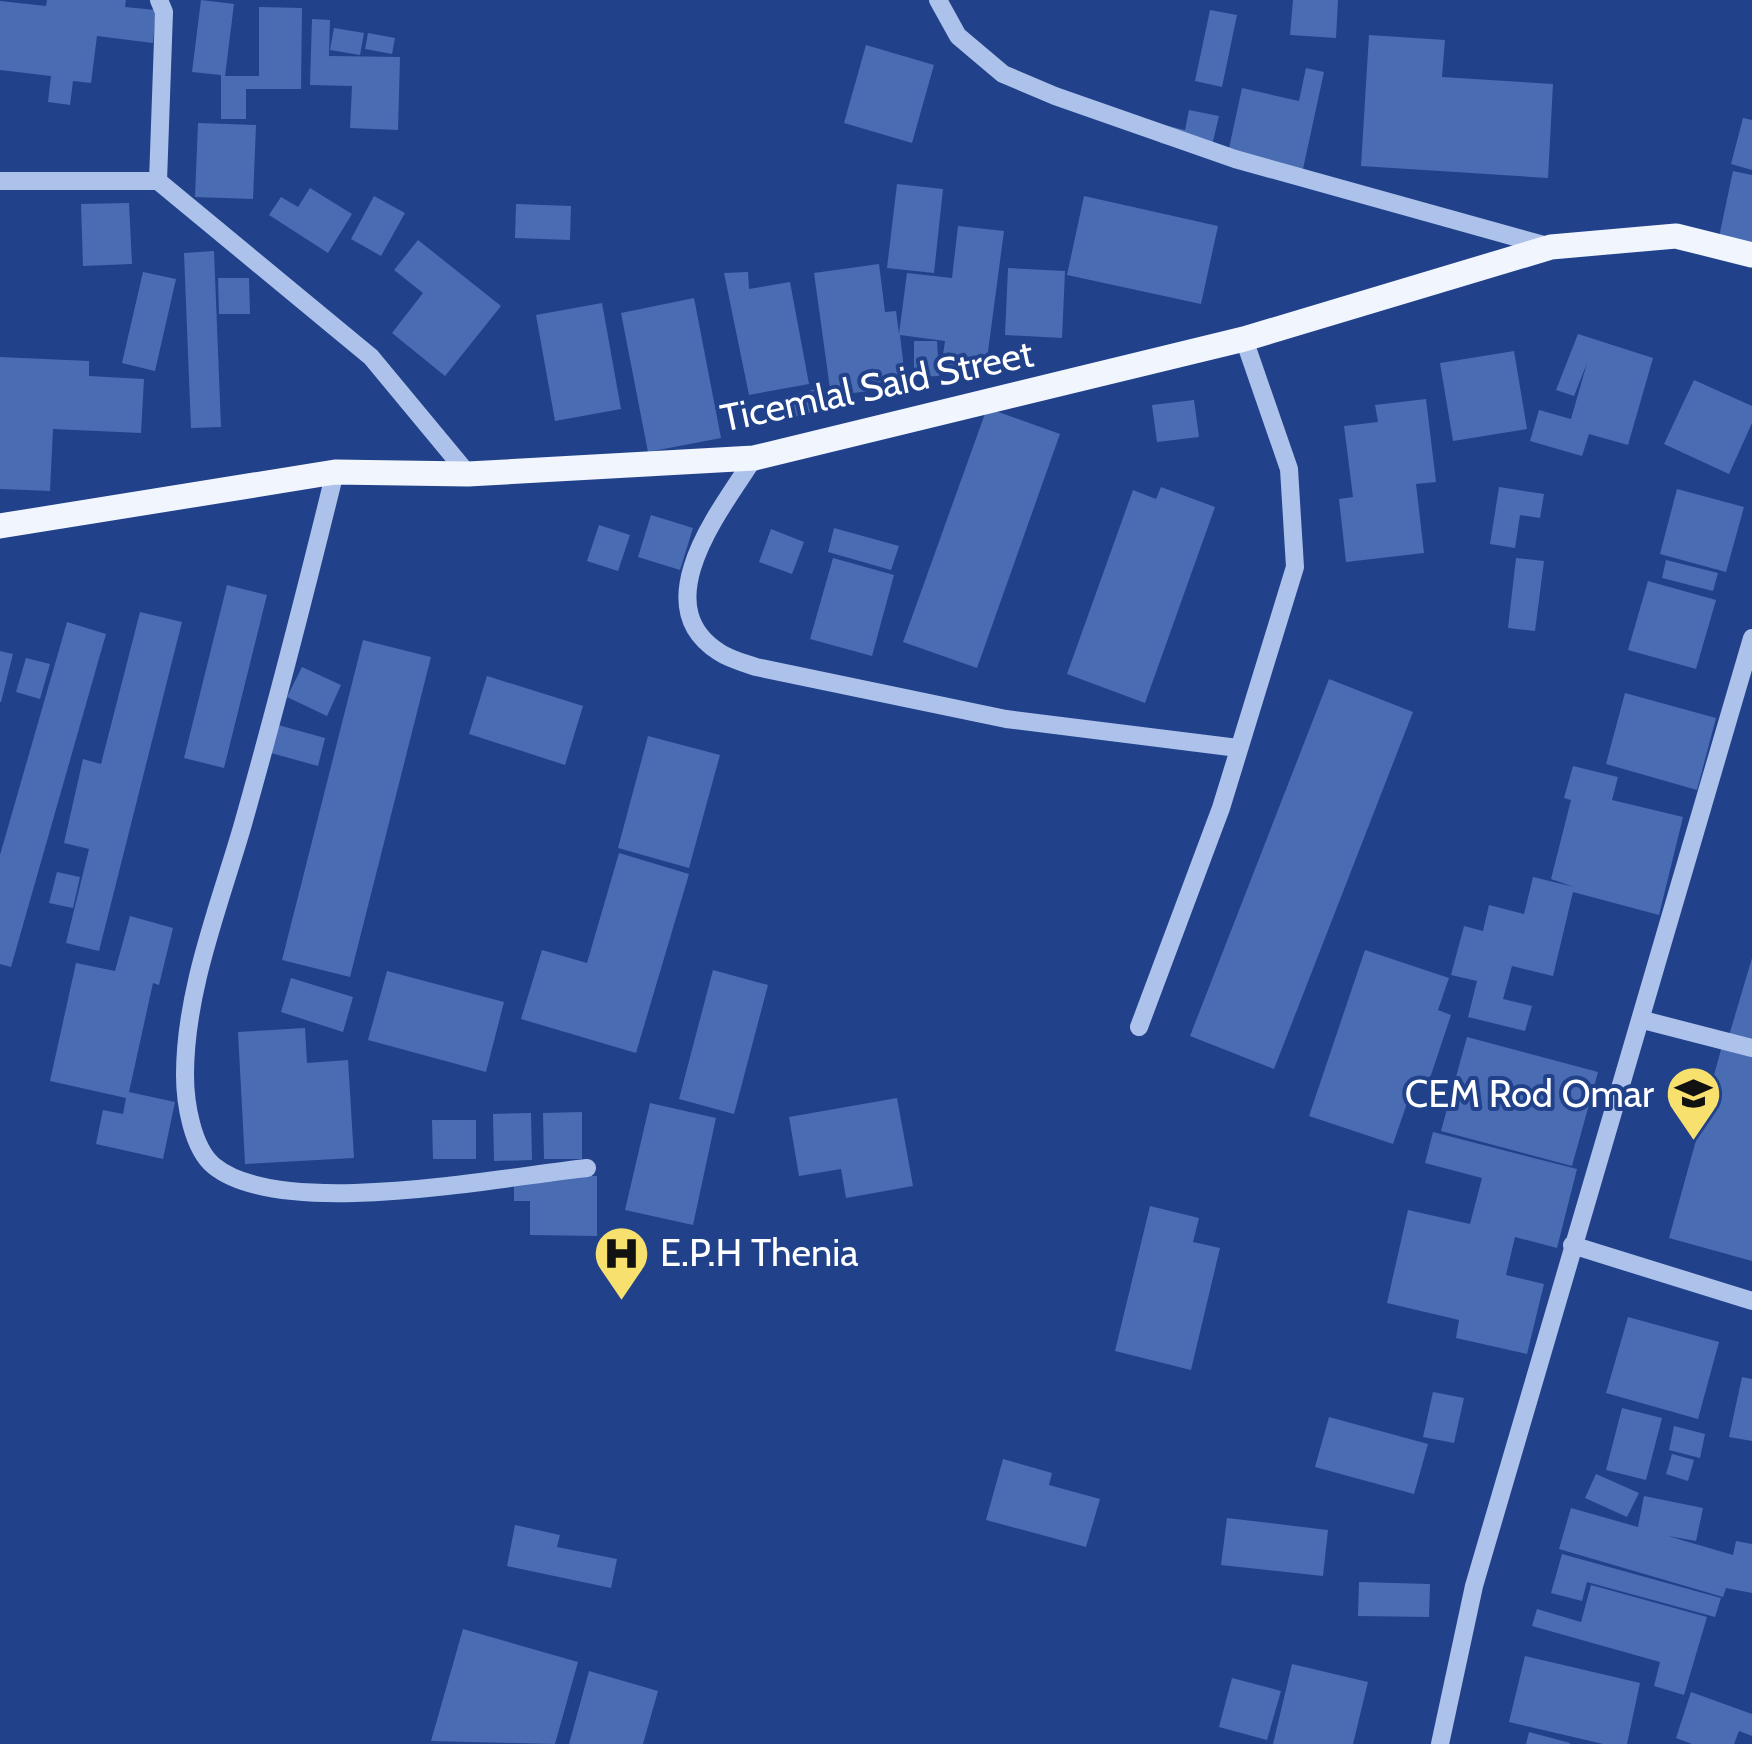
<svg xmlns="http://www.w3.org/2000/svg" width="1752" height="1744" font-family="Cabin,sans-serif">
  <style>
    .building { fill: #496cb2 }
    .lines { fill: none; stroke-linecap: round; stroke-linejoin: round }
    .minor { stroke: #adc2eb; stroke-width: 18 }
    .major { stroke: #f1f5fe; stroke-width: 25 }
    .labels { text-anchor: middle; stroke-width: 8; stroke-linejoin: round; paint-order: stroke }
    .street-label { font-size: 38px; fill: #fff; stroke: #21428a }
    .poi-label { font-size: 38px; fill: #fff; stroke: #21428a; text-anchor: end }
  </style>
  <rect width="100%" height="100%" fill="#21428a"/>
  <g class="building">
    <polygon points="47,0 126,0 125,7 156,10 153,43 97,36 91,83 73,81 70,105 48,102 51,76 0,70 0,1 46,6"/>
    <polygon points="201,0 234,4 225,76 259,76 259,7 302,8 301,89 246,89 246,119 221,119 221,75 192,72"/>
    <polygon points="1293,0 1338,0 1336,38 1290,35"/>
    <polygon points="1210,10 1237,15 1222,87 1195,81"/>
    <polygon points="312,19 330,20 329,56 400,57 398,130 350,128 352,86 310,85"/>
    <polygon points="334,28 364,33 360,55 330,50"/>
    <polygon points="368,33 395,38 392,54 365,49"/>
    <polygon points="1369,35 1445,40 1442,77 1553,84 1548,178 1361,166"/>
    <polygon points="866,45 934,65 912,143 844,123"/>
    <polygon points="1306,68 1324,72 1303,169 1228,153 1242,88 1299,101"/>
    <polygon points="1189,110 1219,116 1210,154 1160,143 1164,125 1185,130"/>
    <polygon points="1743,118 1752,120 1752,170 1731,164"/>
    <polygon points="198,123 256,125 253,199 195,197"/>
    <polygon points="1733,171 1752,175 1752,259 1716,251"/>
    <polygon points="897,184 943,189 934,273 887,268"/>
    <polygon points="310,188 352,214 328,253 269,215 281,197 298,207"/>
    <polygon points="374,196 405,213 381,256 351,239"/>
    <polygon points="1084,196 1218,226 1201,304 1067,275"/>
    <polygon points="129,203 132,264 83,266 81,204"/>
    <polygon points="516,204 571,206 570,240 515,238"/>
    <polygon points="958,226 1004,231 985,374 941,369 945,341 900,335 906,386 831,396 814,273 879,264 885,312 896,311 899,334 907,273 952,278"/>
    <polygon points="418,240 501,306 445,376 392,333 423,293 394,270"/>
    <polygon points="214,251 221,427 191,428 184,253"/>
    <polygon points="1008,268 1065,271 1062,338 1005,335"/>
    <polygon points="143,272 176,279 155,371 122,363"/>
    <polygon points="748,272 749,289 790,282 809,384 749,395 724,273"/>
    <polygon points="218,278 249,278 250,314 219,314"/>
    <polygon points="694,298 721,438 648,452 621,313"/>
    <polygon points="602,303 621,409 555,421 536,315"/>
    <polygon points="1578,334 1653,358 1628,445 1589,434 1582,456 1530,441 1539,410 1571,419 1587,363 1574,396 1556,390"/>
    <polygon points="914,341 937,341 939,376 914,377"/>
    <polygon points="1514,351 1527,429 1453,441 1440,363"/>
    <polygon points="0,357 89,361 89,376 144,379 141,433 53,429 50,491 0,489"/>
    <polygon points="1694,380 1752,406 1752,423 1729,474 1664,444"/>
    <polygon points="815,389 821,409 792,418 786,398"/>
    <polygon points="1426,399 1436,482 1416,484 1424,553 1346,562 1339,499 1353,497 1344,426 1378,422 1375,405"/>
    <polygon points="1194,400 1199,437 1157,442 1152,405"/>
    <polygon points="987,408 1060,434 977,668 903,642"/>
    <polygon points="1161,487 1215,507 1145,703 1067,674 1133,490 1156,499"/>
    <polygon points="1499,487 1544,494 1540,518 1520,515 1515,548 1490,544"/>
    <polygon points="1677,489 1744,507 1726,572 1660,554"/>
    <polygon points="651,515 693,528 680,570 638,557"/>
    <polygon points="599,525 630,535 618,571 587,561"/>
    <polygon points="834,528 899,546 891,570 828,552"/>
    <polygon points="771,529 804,542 792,574 759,562"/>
    <polygon points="833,558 894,575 872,656 810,639"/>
    <polygon points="1516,558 1544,561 1535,631 1508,628"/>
    <polygon points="1666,560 1718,573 1713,591 1662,578"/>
    <polygon points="1648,581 1716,600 1696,669 1628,650"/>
    <polygon points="227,585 267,595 224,768 184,758"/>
    <polygon points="140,612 182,622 99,951 66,943 89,849 64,843 83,759 101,764"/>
    <polygon points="67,622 106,634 11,967 0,964 0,855"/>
    <polygon points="363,640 431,657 350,977 282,960"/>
    <polygon points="0,651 13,654 1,702 0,702"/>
    <polygon points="26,658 50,664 40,699 16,692"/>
    <polygon points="302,667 341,685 327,716 287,697"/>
    <polygon points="487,676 583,706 565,765 469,734"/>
    <polygon points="1329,679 1413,712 1274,1069 1190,1036"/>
    <polygon points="1625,693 1716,718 1697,790 1606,764"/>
    <polygon points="278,725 325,738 318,766 271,753"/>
    <polygon points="648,736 720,755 689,868 618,848"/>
    <polygon points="1573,766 1618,777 1612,800 1683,817 1659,915 1573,892 1553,976 1512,966 1503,999 1532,1006 1525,1031 1468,1017 1477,981 1451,975 1464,926 1483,931 1489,905 1524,914 1533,877 1574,887 1551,879 1571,800 1564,798"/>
    <polygon points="619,853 689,874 636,1053 521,1019 542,950 587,963"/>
    <polygon points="57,872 80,877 73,908 49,903"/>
    <polygon points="130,916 173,928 159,985 153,983 129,1092 175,1102 163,1159 96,1144 103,1110 123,1114 126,1098 50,1081 76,963 115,971"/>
    <polygon points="1365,950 1449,978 1438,1010 1451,1015 1429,1081 1416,1077 1393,1144 1309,1116"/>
    <polygon points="1752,958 1752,1045 1728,1039"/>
    <polygon points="713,970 768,985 734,1114 679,1099"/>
    <polygon points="387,971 504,1002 486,1072 368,1040"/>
    <polygon points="291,978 353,997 343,1032 281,1012"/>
    <polygon points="305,1028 307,1063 348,1060 354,1158 245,1164 238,1032"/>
    <polygon points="1467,1037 1598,1072 1572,1166 1441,1131"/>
    <polygon points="1722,1046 1752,1055 1752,1261 1669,1238"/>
    <polygon points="897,1098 913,1186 846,1198 841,1169 799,1176 789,1117"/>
    <polygon points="650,1103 716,1118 693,1225 625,1210"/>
    <polygon points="582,1112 582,1159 544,1159 543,1113"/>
    <polygon points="531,1113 532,1160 494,1161 493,1114"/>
    <polygon points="432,1120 476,1120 476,1159 433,1159"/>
    <polygon points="1433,1132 1577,1169 1557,1248 1515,1237 1506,1275 1544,1284 1527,1354 1456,1338 1459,1320 1387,1303 1408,1210 1470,1224 1482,1178 1425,1163"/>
    <polygon points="539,1175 597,1176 597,1236 530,1235 530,1201 514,1201 514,1179"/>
    <polygon points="1150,1206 1199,1218 1193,1242 1220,1248 1191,1370 1115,1351"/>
    <polygon points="1628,1317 1719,1342 1698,1419 1606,1393"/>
    <polygon points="1742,1377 1752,1379 1752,1441 1729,1437"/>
    <polygon points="1433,1392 1464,1398 1454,1443 1423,1437"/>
    <polygon points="1622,1408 1662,1418 1646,1480 1606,1470"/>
    <polygon points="1329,1417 1428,1444 1414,1494 1315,1467"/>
    <polygon points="1674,1426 1705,1434 1700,1458 1669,1450"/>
    <polygon points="1672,1454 1694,1460 1688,1481 1666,1474"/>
    <polygon points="1003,1459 1052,1473 1049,1485 1100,1499 1086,1547 986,1520"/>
    <polygon points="1596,1474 1639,1493 1627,1517 1585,1498"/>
    <polygon points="1644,1496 1703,1508 1696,1541 1668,1536 1733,1555 1736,1541 1752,1544 1752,1593 1726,1588 1723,1597 1559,1549 1571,1508 1638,1527"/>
    <polygon points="1227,1518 1328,1530 1323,1576 1221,1565"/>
    <polygon points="515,1525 560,1535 557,1547 617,1559 611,1588 507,1566"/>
    <polygon points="1562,1554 1721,1598 1715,1617 1587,1582 1582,1601 1551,1593"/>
    <polygon points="1359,1582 1430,1584 1429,1617 1358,1616"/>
    <polygon points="1591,1585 1707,1617 1684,1695 1654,1686 1660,1662 1532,1626 1537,1609 1581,1622"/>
    <polygon points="463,1629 578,1662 555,1744 431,1741"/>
    <polygon points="1525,1656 1640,1683 1627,1744 1603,1744 1509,1722"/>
    <polygon points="1292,1664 1368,1682 1353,1744 1273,1744"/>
    <polygon points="589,1671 658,1691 643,1744 569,1744"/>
    <polygon points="1232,1678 1281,1691 1267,1740 1219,1727"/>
    <polygon points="1691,1692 1752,1714 1752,1736 1739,1731 1734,1744 1692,1744 1676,1738"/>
    <polygon points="1529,1732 1570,1743 1570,1744 1526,1744"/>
  </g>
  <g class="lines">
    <g class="minor">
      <polyline points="938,0 958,36 1003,74 1055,96 1235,159 1551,247"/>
      <polyline points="0,181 158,181 371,357 468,474"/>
      <polyline points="158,181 164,12 159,0"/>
      <path d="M 754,458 C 722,508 644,604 719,652 C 729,659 744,663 756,667 L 1006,719 L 1238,748"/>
      <path d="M 335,472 C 306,590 276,707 243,824 C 220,904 185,990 185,1075 C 185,1102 192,1148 214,1166 C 282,1221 500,1177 587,1168"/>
      <polyline points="1643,1020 1752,1048"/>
      <polyline points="1139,1027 1221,808 1295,567 1289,469 1244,339"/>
      <polyline points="1572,1245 1752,1301"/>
      <polyline points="1440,1744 1474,1586 1752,638"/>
    </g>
    <polyline class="major" points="0,526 335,472 468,474 754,458 1244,339 1551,247 1676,236 1752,255"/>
  </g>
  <defs>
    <symbol id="school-pin" viewBox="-11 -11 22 30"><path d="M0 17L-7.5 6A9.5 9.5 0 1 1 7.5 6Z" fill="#f8e06e" stroke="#21428a"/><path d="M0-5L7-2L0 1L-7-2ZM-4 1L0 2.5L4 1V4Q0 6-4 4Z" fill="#111"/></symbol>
    <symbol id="hospital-pin" viewBox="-11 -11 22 30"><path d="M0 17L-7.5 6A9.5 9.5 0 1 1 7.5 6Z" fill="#f8e06e" stroke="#21428a"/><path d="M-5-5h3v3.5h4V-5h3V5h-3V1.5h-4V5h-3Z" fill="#111"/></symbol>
  </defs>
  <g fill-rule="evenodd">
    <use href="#school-pin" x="1662" y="1062" width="63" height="86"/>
    <use href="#hospital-pin" x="590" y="1222" width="63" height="86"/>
  </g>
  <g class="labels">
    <g class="street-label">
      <text transform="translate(877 386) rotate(-12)" y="13">Ticemlal Said Street</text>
    </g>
    <g class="poi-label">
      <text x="1654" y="1107">CEM Rod Omar</text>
      <text x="660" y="1266" text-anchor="start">E.P.H Thenia</text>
    </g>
  </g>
</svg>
